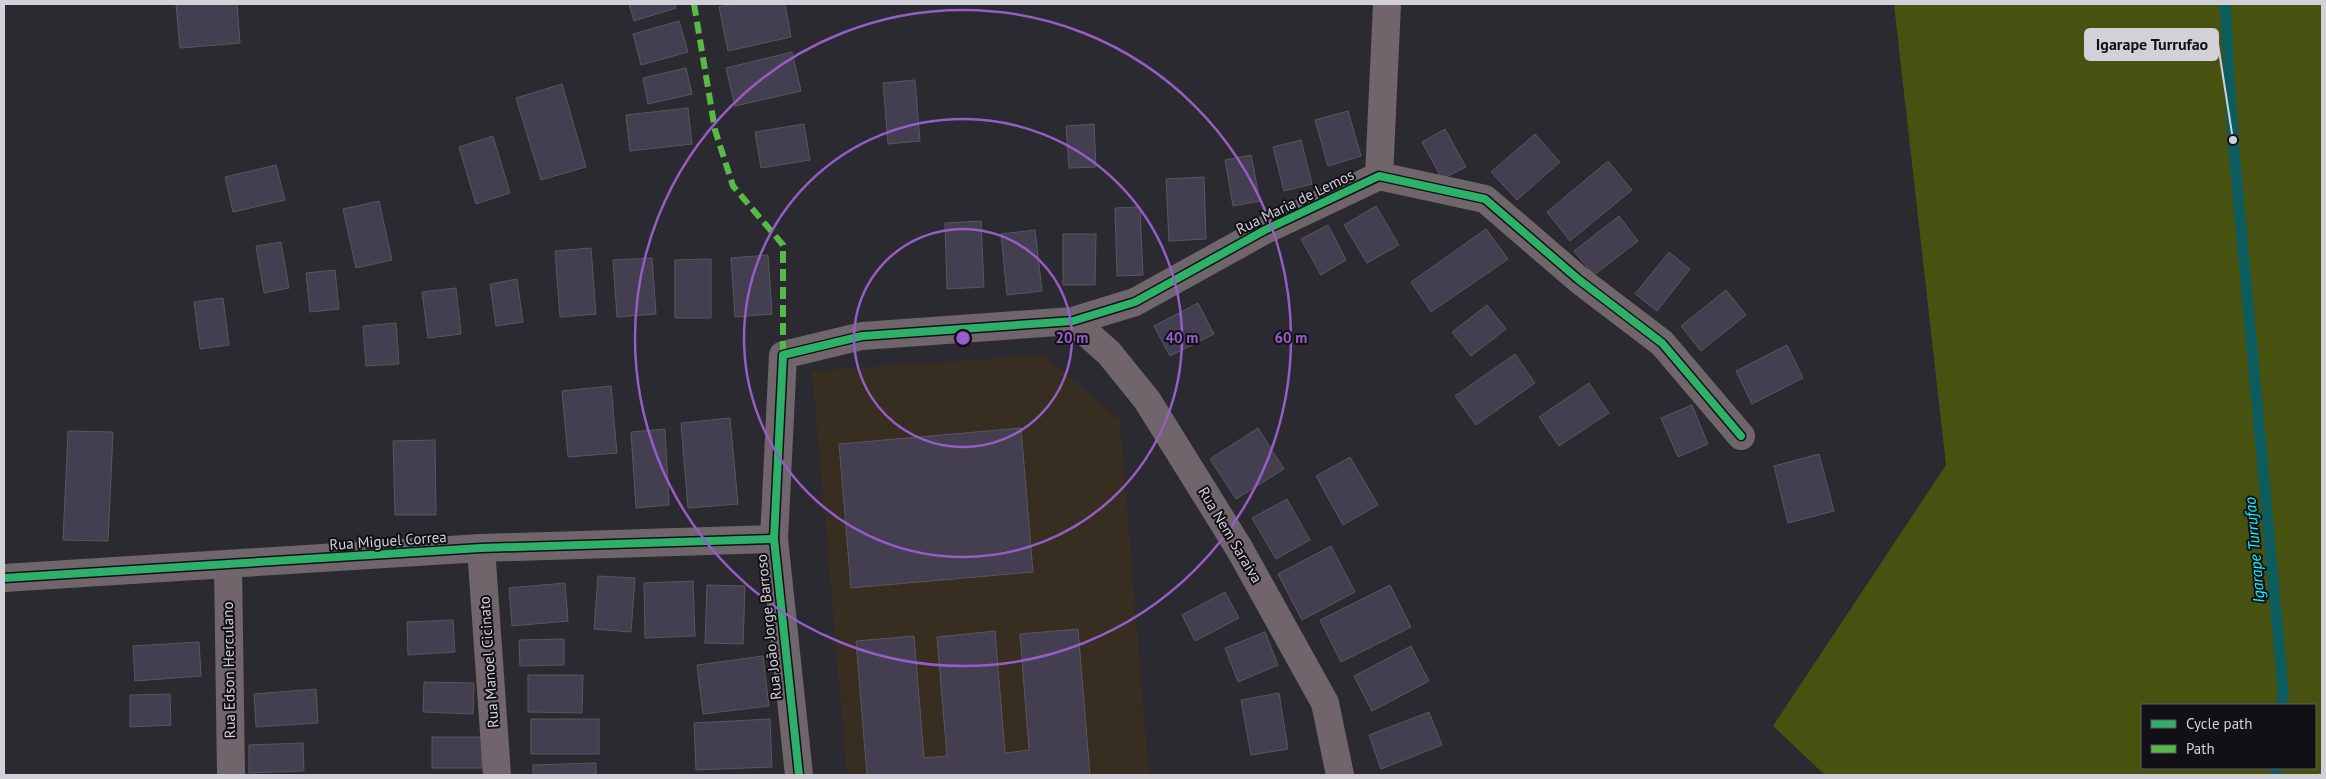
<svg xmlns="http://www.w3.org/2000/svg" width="2326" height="779" font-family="'PT Sans',sans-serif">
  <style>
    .education { fill: #372d21 }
    .green { fill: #485210; fill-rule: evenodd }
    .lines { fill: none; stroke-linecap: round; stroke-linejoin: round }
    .stream { stroke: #0d5d5e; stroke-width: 11 }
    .building { fill: #443f50; stroke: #58575d }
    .street { stroke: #70656a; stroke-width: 28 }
    .quiet { stroke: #58b947; stroke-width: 6; stroke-dasharray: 12 6; stroke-linecap: butt }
    .cycleway-casing { stroke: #121016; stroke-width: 11 }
    .cycleway { stroke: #2db169; stroke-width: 8 }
    .ring { fill: none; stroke: #955dc7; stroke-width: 2.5 }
    .labels { text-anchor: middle; stroke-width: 4; stroke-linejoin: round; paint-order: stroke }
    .street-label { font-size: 15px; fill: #d2d0d9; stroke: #121016 }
    .water-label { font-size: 16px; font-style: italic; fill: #00fcfe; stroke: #121016 }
    .centre { fill: #955dc7; stroke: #121016; stroke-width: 2.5 }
    .ring-label { font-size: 15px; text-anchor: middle; font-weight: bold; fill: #955dc7; stroke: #121016; stroke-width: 4; stroke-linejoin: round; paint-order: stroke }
    .leader { fill: none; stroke: #d2d0d9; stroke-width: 2 }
    .callout-dot { fill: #d2d0d9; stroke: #121016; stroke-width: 2 }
    .callout { fill: #d2d0d9; stroke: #d2d0d9; stroke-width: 2 }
    .callout-label { font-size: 16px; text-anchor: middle; font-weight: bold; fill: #111 }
  </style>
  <rect width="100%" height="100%" fill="#2b2a30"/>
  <polygon class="education" points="1044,355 1120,420 1149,775 847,775 812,371"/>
  <path class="green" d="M 1894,4 L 2322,4 L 2322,775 L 1825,775 L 1773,726 L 1946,465 ZM 2142,705 L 2315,705 L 2315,768 L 2142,768 Z"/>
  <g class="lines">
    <g class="stream">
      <polyline points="2225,4 2233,140 2283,689 2282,705"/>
      <polyline points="2276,775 2276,768"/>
    </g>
  </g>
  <g class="building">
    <polygon points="176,4 237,4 240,43 180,48"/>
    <polygon points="629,4 675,4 676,8 634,21"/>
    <polygon points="733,4 785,4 791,37 728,51 719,7"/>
    <polygon points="679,21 688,52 641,65 633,34"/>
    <polygon points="792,52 801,91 735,106 726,68"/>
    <polygon points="686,68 692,94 648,104 643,78"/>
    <polygon points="915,80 920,141 888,144 883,83"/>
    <polygon points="562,84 586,167 541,180 516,98"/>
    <polygon points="688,108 692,144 630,151 626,115"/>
    <polygon points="1348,111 1361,156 1328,166 1315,120"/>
    <polygon points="804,124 810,160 761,168 755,132"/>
    <polygon points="1094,124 1096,167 1069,168 1066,126"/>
    <polygon points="1445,129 1466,167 1442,179 1422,142"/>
    <polygon points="1535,134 1560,162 1517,200 1491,172"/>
    <polygon points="493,136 510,193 476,204 459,147"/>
    <polygon points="1301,140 1312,184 1284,191 1273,147"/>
    <polygon points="1251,155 1260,201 1233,206 1225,160"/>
    <polygon points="1608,161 1632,190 1570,241 1547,212"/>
    <polygon points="276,165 285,200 233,212 225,177"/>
    <polygon points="1204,177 1206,239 1169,241 1166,179"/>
    <polygon points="379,201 392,260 356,268 343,209"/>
    <polygon points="1376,206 1399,245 1367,263 1344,225"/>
    <polygon points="1140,207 1143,275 1117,276 1115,208"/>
    <polygon points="1619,216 1638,241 1594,275 1574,251"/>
    <polygon points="981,221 984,287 947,289 945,223"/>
    <polygon points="1328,225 1346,260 1321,275 1301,239"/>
    <polygon points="1486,229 1508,259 1431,312 1411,282"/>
    <polygon points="1035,230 1042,291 1007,295 1001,234"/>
    <polygon points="1063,234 1096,234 1095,285 1063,285"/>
    <polygon points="281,242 289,288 264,293 256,246"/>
    <polygon points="591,248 596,314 560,317 555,251"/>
    <polygon points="1669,252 1690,269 1657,311 1635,294"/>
    <polygon points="768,255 772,314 735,317 731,258"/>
    <polygon points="652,258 656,314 617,317 613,260"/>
    <polygon points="711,259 711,318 675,318 675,260"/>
    <polygon points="335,270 339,309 310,312 306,273"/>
    <polygon points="517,279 523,322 496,326 490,284"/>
    <polygon points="456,288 461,334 428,338 422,292"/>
    <polygon points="1726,290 1746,315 1701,351 1681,326"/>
    <polygon points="223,298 229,345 200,349 194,302"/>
    <polygon points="1198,303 1214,334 1170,356 1154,326"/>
    <polygon points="1487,305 1506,329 1471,356 1452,332"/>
    <polygon points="396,323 399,364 366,366 363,326"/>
    <polygon points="1787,345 1803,378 1752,404 1736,371"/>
    <polygon points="1515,354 1535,383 1476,425 1455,396"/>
    <polygon points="1589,383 1609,413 1559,446 1539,417"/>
    <polygon points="611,386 617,453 568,457 562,391"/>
    <polygon points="1692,405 1708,444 1678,457 1661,418"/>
    <polygon points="730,418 738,504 688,508 681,423"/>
    <polygon points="1021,428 1033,572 851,588 839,444"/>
    <polygon points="1258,428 1284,469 1236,499 1210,459"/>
    <polygon points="665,429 669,505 636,508 631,432"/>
    <polygon points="68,431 113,432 108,541 63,540"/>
    <polygon points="435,440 436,515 395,515 393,441"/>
    <polygon points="1819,454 1834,511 1788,523 1774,466"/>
    <polygon points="1350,457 1378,505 1343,525 1316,476"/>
    <polygon points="1287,499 1310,540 1276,559 1252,518"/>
    <polygon points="1331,546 1355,592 1302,620 1278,574"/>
    <polygon points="598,576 635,578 631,632 594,629"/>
    <polygon points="693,581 695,636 645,638 644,583"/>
    <polygon points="565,583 568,621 512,626 509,588"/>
    <polygon points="707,585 745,586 743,644 705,643"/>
    <polygon points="1390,585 1411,627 1341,662 1320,620"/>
    <polygon points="1225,592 1239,618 1195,641 1182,615"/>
    <polygon points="453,620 455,652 408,655 407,622"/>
    <polygon points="1078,629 1090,775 867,775 856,641 914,636 924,758 947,756 937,637 995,631 1005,753 1029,750 1020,634"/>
    <polygon points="1265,632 1278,665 1238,682 1225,648"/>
    <polygon points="564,639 564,665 520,666 519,640"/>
    <polygon points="199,642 201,676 135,681 133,646"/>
    <polygon points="1411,646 1429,681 1372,711 1354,676"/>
    <polygon points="763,656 769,706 703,714 697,665"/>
    <polygon points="528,675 583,675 582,713 528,712"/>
    <polygon points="424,682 474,683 473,714 423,712"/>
    <polygon points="316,689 318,723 256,727 254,694"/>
    <polygon points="1279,693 1288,749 1251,755 1241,700"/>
    <polygon points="170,694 171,725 130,727 130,695"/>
    <polygon points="1429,712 1442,745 1381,769 1369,735"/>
    <rect x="531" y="719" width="68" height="35"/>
    <polygon points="770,719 772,767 696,770 694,723"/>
    <rect x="432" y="737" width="50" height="31"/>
    <polygon points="303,743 304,771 249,773 249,745"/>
    <polygon points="596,763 596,775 533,775 533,765"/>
  </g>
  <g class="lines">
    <g class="street">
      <polyline points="1379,176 1387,4"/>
      <polyline points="1073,321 1109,353 1147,400 1239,548 1325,703 1340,775"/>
      <polyline points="481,548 497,775"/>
      <polyline points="228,565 231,775"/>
      <polyline points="4,578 481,548 774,539"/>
      <polyline points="799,775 774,539 783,355 862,336 1073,321 1135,302 1265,230 1379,176 1485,199 1578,279 1662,343 1741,436"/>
    </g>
    <polyline class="quiet" points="694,4 715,130 733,186 783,245 783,355"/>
    <defs>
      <g id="cycleway">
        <polyline points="4,578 481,548 774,539"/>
        <polyline points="799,775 774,539 783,355 862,336 1073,321 1135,302 1265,230 1379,176 1485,199 1578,279 1662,343 1741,436"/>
      </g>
    </defs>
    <use href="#cycleway" class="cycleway-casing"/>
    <use href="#cycleway" class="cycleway"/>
  </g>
  <g class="ring">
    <circle cx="963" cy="338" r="109"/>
    <circle cx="963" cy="338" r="219"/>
    <circle cx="963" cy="338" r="328"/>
  </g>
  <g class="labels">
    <g class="street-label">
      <text transform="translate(1295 202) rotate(-26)" y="5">Rua Maria de Lemos</text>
      <text transform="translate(1230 535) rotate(59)" y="5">Rua Nem Saraiva</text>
      <text transform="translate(388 541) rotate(-4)" y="5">Rua Miguel Correa</text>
      <text transform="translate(769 627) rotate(-96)" y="5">Rua João Jorge Barroso</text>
      <text transform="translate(489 662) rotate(-94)" y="5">Rua Manoel Cicinato</text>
      <text transform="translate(229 670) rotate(-91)" y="5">Rua Edson Herculano</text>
    </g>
    <g class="water-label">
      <text transform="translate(2254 550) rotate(-95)" y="6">Igarape Turrufao</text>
    </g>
  </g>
  <circle cx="963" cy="338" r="8" class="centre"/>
  <g class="ring-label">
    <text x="1072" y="343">20 m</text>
    <text x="1182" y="343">40 m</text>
    <text x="1291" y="343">60 m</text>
  </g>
  <path class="leader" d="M2233 140L2218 44"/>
  <circle class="callout-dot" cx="2233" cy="140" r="5"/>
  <rect class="callout" x="2085" y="29" width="133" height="31" rx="5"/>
  <g class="callout-label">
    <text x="2152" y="50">Igarape Turrufao</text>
  </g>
  <rect width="2326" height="779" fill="none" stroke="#d2d0d9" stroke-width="10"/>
  <rect x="2141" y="704" width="175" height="65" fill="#121016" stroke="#5f5d64"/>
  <rect x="2151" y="720" width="25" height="8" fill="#2db169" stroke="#5f5d64"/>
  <text x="2186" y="729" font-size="15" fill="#d2d0d9">Cycle path</text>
  <rect x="2151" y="745" width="25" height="8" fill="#58b947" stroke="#5f5d64"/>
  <text x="2186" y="754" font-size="15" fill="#d2d0d9">Path</text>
</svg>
